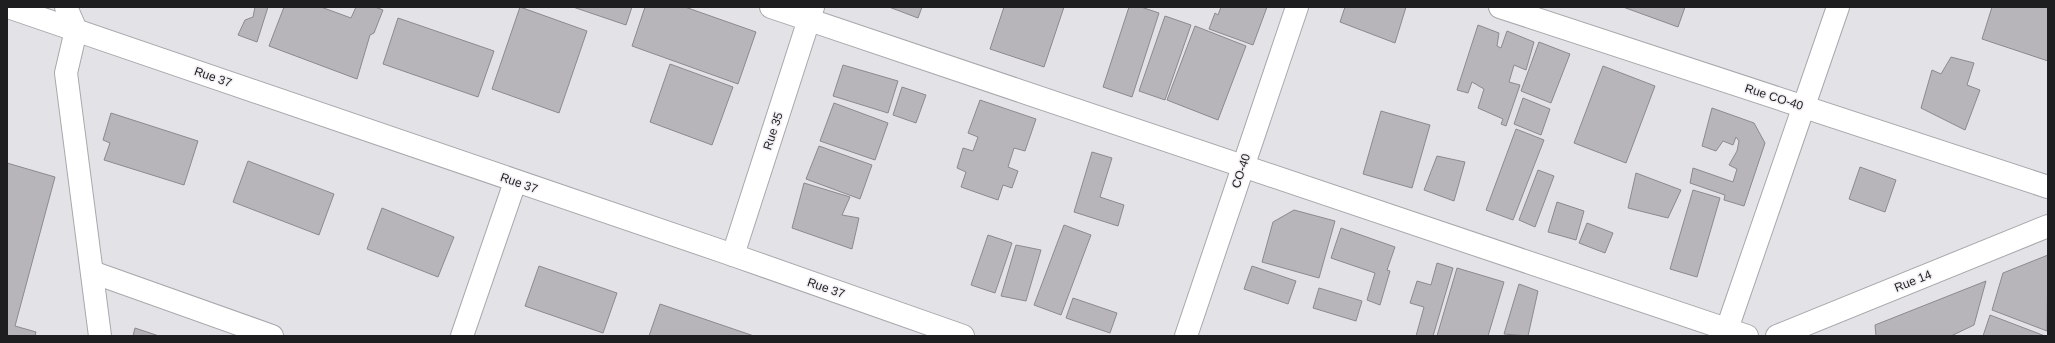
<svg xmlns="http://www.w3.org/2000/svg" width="2055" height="343" font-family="Arial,sans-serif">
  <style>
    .building { fill: #b7b5ba; stroke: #8c8a8f }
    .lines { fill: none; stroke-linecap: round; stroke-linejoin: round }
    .minor-casing { stroke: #a9a7ac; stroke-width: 24 }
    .minor { stroke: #fff; stroke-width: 22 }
    .labels { text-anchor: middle; stroke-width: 3; stroke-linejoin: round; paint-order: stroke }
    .street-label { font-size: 12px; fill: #1e1d1f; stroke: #f1eff3 }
  </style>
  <rect width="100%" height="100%" fill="#e3e2e6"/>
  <g class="building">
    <polygon points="255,7 268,7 257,42 238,35 245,20 253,17"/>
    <polygon points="284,7 321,7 351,18 356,7 375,7 383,10 374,33 370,35 357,79 269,46"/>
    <polygon points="520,7 587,31 559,113 492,89"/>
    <polygon points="573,7 632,7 626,25"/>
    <polygon points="645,7 685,7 756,32 738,84 632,46"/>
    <polygon points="889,7 922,7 918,18"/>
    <polygon points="1004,7 1064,7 1044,67 990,49"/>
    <polygon points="1129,7 1141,7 1159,13 1132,97 1103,87"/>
    <polygon points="1221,7 1267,7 1253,45 1209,29 1215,13 1218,15"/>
    <polygon points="1345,7 1406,7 1395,43 1340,22"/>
    <polygon points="1623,7 1685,7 1678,27"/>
    <polygon points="1992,7 2048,7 2048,61 1982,39"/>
    <polygon points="1165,16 1191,25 1165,100 1139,91"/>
    <polygon points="398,18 494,51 478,97 383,64"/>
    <polygon points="1478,25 1499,33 1497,46 1501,48 1507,31 1534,42 1526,70 1514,65 1509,82 1520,85 1506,126 1501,124 1503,119 1478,108 1484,89 1472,82 1468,93 1457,90"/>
    <polygon points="1195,26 1246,46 1218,120 1167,100"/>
    <polygon points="1539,42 1570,54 1551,103 1521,91"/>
    <polygon points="1951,57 1974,63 1967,85 1980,90 1965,130 1921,108 1932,70 1941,74"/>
    <polygon points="670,64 733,87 712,145 650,122"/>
    <polygon points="843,65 898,81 888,113 833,96"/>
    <polygon points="1603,66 1655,86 1626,163 1574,143"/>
    <polygon points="902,87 926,95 916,123 893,115"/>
    <polygon points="1523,98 1550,109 1541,135 1514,124"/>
    <polygon points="980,100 1036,119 1025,151 1014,148 1008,167 1018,171 1012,188 1003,185 998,200 961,187 966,172 957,168 963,148 973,151 978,137 968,133"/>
    <polygon points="834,103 888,123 875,160 820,141"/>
    <polygon points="1712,108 1754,123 1765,143 1744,206 1724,200 1725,195 1690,183 1693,168 1733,182 1737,169 1729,165 1737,151 1739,141 1736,137 1733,145 1723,141 1716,151 1702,146"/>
    <polygon points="1381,111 1430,125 1412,188 1363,174"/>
    <polygon points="111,113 198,141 184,185 104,160 110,143 103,140"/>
    <polygon points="1516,129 1544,140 1513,220 1486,210"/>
    <polygon points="819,146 872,165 860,199 806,179"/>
    <polygon points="1092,152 1112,158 1100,197 1124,205 1118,226 1074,212"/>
    <polygon points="1437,156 1465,162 1454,201 1424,190"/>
    <polygon points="248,161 334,194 319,235 233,202"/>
    <polygon points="7,163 55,177 15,326 36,332 35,336 7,336"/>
    <polygon points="1860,167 1896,180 1885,212 1849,199"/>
    <polygon points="1538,170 1554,176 1535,227 1519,220"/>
    <polygon points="1636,173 1681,190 1668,218 1628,208"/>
    <polygon points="804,183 850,197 842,215 859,218 852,249 792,228"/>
    <polygon points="1693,190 1720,198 1697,277 1670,269"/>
    <polygon points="1557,202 1584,211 1576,240 1548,232"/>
    <polygon points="382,208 454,237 438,277 367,249"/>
    <polygon points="1294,210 1335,221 1319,278 1262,262 1273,222"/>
    <polygon points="1587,223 1613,233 1605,253 1579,243"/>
    <polygon points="1064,225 1091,235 1061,315 1034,305"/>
    <polygon points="1341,228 1395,247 1387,270 1390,271 1380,305 1367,300 1375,273 1331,258"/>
    <polygon points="988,235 1012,243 995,293 971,285"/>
    <polygon points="1016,245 1041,250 1026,301 1001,296"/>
    <polygon points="2048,255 2047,331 1992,310 2003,273"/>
    <polygon points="1437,263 1453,268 1433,336 1416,336 1424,307 1410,303 1417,281 1431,285"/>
    <polygon points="539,266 617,293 603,333 525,306"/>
    <polygon points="1252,266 1296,281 1288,304 1244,289"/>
    <polygon points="1457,268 1504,282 1488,336 1437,336"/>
    <polygon points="1986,281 1974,325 1951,336 1876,336 1875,325"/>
    <polygon points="1519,284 1538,291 1528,336 1504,334"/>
    <polygon points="1319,288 1362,301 1356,321 1313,308"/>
    <polygon points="1073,298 1117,313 1110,333 1066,318"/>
    <polygon points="660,304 754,336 649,336"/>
    <polygon points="1990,315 2045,336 1983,336"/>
    <polygon points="135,328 159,336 133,336"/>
  </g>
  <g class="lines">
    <defs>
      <g id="minor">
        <polyline points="8,7 733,255 963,336"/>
        <polyline points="66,7 76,30"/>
        <polyline points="771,7 1747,336"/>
        <polyline points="1500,7 2048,187"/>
        <polyline points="76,30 66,73 100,336"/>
        <polyline points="733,255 813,7"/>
        <polyline points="92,272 272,336"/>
        <polyline points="1727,329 1838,7"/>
        <polyline points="462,336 515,182"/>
        <polyline points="1186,336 1297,7"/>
        <polyline points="1777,336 2048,226"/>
      </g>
    </defs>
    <use href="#minor" class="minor-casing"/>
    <use href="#minor" class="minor"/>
  </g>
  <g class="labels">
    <g class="street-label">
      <text transform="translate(213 77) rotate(19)" y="4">Rue 37</text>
      <text transform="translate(1774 97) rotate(18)" y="4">Rue CO-40</text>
      <text transform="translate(773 131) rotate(-72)" y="4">Rue 35</text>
      <text transform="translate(1241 171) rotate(-72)" y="4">CO-40</text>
      <text transform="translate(519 183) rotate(19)" y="4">Rue 37</text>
      <text transform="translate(1913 281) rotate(-22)" y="4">Rue 14</text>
      <text transform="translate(826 288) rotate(19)" y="4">Rue 37</text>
    </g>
  </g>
  <rect width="2055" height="343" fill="none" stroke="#1e1d1f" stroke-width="16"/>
</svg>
